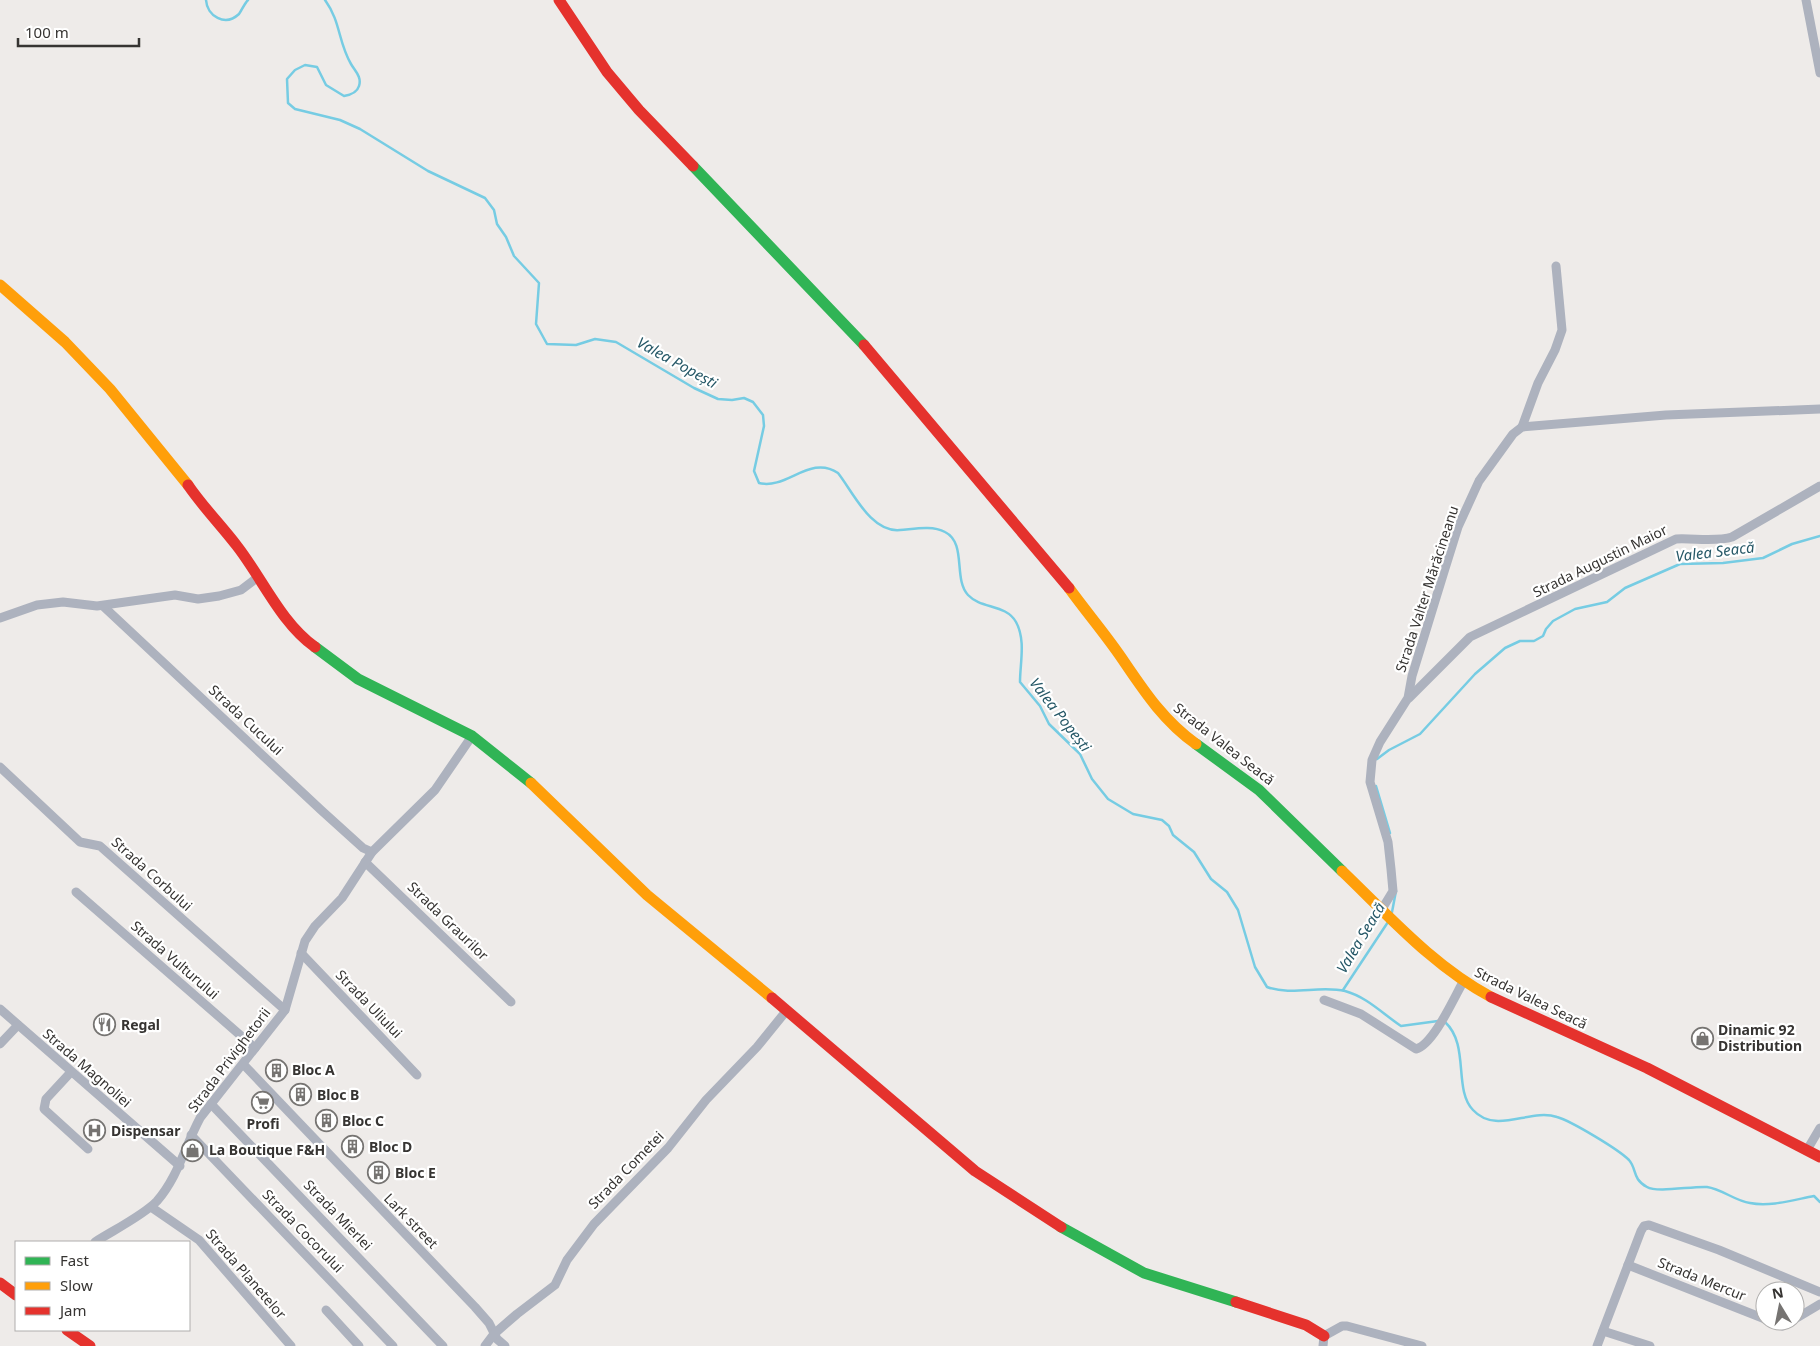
<svg xmlns="http://www.w3.org/2000/svg" width="1820" height="1346" font-family="'Noto Sans',sans-serif">
  <style>
    .lines { fill: none; stroke-linecap: round; stroke-linejoin: round }
    .stream { stroke: #76cce3; stroke-width: 2.5 }
    .street { stroke: #adb2be; stroke-width: 9 }
    .fast { stroke: #30b455; stroke-width: 11 }
    .slow { stroke: #ff9f0a; stroke-width: 11 }
    .jam { stroke: #e5322d; stroke-width: 11 }
    .labels { text-anchor: middle; stroke-width: 4.5; stroke-linejoin: round; paint-order: stroke }
    .street-label { font-size: 14px; fill: #363432; stroke: #fff }
    .poi-label { font-size: 14px; font-weight: bold; fill: #363432; stroke: #fff; text-anchor: start }
    .water-label { font-size: 15px; font-style: italic; fill: #265867; stroke: #fff }
  </style>
  <rect width="100%" height="100%" fill="#eeebe9"/>
  <g class="lines">
    <g class="stream">
      <path d="M 206,0 C 207,16 225,27 239,14 C 242,10 244,4 248,0"/>
      <path d="M 325,0 C 341,22 338,42 351,64 C 355,71 362,77 359,86 C 357,93 350,95 344,96 L 326,85 L 317,67 L 305,65 L 295,70 L 287,79 L 288,103 L 295,109 L 340,120 L 360,129 L 428,171 L 485,198 L 494,210 L 497,224 L 506,237 L 514,256 L 539,283 L 536,324 L 547,344 L 576,345 L 595,339 L 616,342 L 694,388 L 718,399 L 732,400 L 744,398 L 753,402 L 763,415 L 764,426 L 754,471 L 759,483 C 787,490 810,454 838,473 C 853,492 871,533 900,530 C 914,529 932,525 945,532 C 967,543 953,579 968,595 C 981,609 1006,604 1016,622 C 1026,640 1020,663 1020,682 L 1040,706 L 1049,724 L 1080,754 L 1092,779 L 1108,799 L 1133,814 L 1162,820 L 1169,826 L 1173,835 L 1194,852 L 1211,879 L 1227,892 L 1238,910 L 1255,967 L 1267,987 C 1292,996 1320,985 1345,991 C 1367,997 1383,1014 1401,1026 L 1438,1021"/>
      <polyline points="1377,759 1389,750 1420,734 1475,674 1505,648 1520,641 1534,641 1543,636 1546,629 1553,621 1575,609 1607,602 1625,588 1680,564 1723,563 1763,558 1792,544 1820,536"/>
      <polyline points="1376,786 1390,833"/>
      <polyline points="1392,912 1396,891"/>
      <polyline points="1343,990 1388,922"/>
      <path d="M 1445,1022 C 1470,1045 1453,1089 1473,1110 C 1496,1135 1530,1108 1557,1117 C 1571,1121 1618,1149 1629,1160 C 1637,1169 1632,1179 1647,1187 C 1657,1193 1692,1186 1707,1187 C 1722,1189 1735,1201 1750,1203 C 1770,1207 1793,1200 1814,1196 L 1820,1202"/>
    </g>
    <g class="street">
      <polyline points="1806,0 1820,73"/>
      <polyline points="1522,427 1538,383 1555,350 1562,330 1556,266"/>
      <polyline points="103,606 321,810 363,848 372,852"/>
      <polyline points="0,618 37,605 63,602 97,606 175,595 198,599 219,596 241,590 258,577"/>
      <path d="M 1409,698 L 1470,637 L 1676,539 C 1693,538 1717,542 1732,537 L 1820,486"/>
      <polyline points="0,767 80,842 100,846 285,1010"/>
      <polyline points="365,862 511,1002"/>
      <polyline points="76,892 255,1048"/>
      <polyline points="1382,909 1393,891 1391,869 1388,842 1370,782 1372,760 1380,742 1408,698 1412,676 1443,575 1458,527 1479,481 1513,434 1522,427 1666,415 1820,409"/>
      <polyline points="301,953 417,1075"/>
      <path d="M 1324,1000 L 1361,1014 L 1416,1049 C 1433,1045 1454,998 1463,982"/>
      <polyline points="0,1009 180,1166"/>
      <polyline points="0,1044 18,1025"/>
      <polyline points="244,1065 475,1307 489,1323 497,1339 505,1346"/>
      <polyline points="71,1072 46,1099 44,1109 88,1149"/>
      <polyline points="211,1104 443,1346"/>
      <polyline points="191,1135 393,1346"/>
      <polyline points="1807,1150 1820,1128"/>
      <polyline points="151,1207 199,1240 291,1346"/>
      <path d="M 95,1242 C 112,1231 144,1215 157,1201 C 178,1177 185,1146 200,1118 L 285,1010 L 305,941 L 315,926 L 342,898 L 372,852 L 435,790 L 472,736"/>
      <polyline points="1628,1265 1765,1319"/>
      <polyline points="326,1310 359,1346"/>
      <polyline points="1795,1319 1820,1304"/>
      <polyline points="1771,1321 1782,1326 1792,1321"/>
      <polyline points="1603,1331 1650,1346"/>
      <polyline points="485,1346 494,1334 517,1314 555,1285 567,1260 594,1224 668,1148 706,1100 757,1047 787,1010"/>
      <polyline points="1323,1346 1324,1336 1342,1326 1347,1326 1422,1346"/>
      <polyline points="1597,1346 1641,1231 1644,1226 1649,1225 1719,1250 1820,1292"/>
    </g>
    <g class="fast">
      <polyline points="693,166 864,345"/>
      <polyline points="315,647 358,679 472,736 531,783"/>
      <polyline points="1196,744 1259,790 1342,871"/>
      <polyline points="1061,1227 1144,1273 1236,1302"/>
    </g>
    <g class="slow">
      <polyline points="0,285 65,342 110,389 188,485"/>
      <path d="M 1069,588 C 1087,613 1108,637 1125,663 C 1146,694 1165,722 1196,744"/>
      <polyline points="531,783 647,895 772,998"/>
      <path d="M 1342,871 C 1389,916 1433,966 1491,997"/>
    </g>
    <g class="jam">
      <polyline points="559,0 607,72 639,110 693,166"/>
      <polyline points="864,345 1069,588"/>
      <path d="M 188,485 C 203,507 221,525 237,546 C 262,578 281,623 315,647"/>
      <polyline points="1491,997 1647,1068 1820,1157"/>
      <polyline points="772,998 975,1171 1061,1227"/>
      <polyline points="0,1283 16,1295"/>
      <polyline points="1236,1302 1306,1325 1324,1336"/>
      <polyline points="67,1330 90,1346"/>
    </g>
  </g>
  <defs>
    <symbol id="restaurant-ring" viewBox="-11 -11 22 22"><circle r="9.5" fill="#fff" stroke="#767472" stroke-width="1.5"/><path d="M-5-6h1v4h1v-4h1v4h1v-4h1v5L-1.5 .5V6h-2V.5L-5-1ZM5-6V6H3V1.5H1.5Q1.5-4 5-6Z" fill="#767472"/></symbol>
    <symbol id="shop-ring" viewBox="-11 -11 22 22"><circle r="9.5" fill="#fff" stroke="#767472" stroke-width="1.5"/><path d="M-5-2.5h2.3a2.7 3.5 0 0 1 5.4 0H5L5.5 6h-11ZM-1.5-2.5h3a1.5 2.3 0 0 0-3 0Z" fill="#767472"/></symbol>
    <symbol id="building-ring" viewBox="-11 -11 22 22"><circle r="9.5" fill="#fff" stroke="#767472" stroke-width="1.5"/><path d="M-4-6H4V6H1V3H-1V6H-4ZM-2.5-4.3h1.7v1.8h-1.7ZM.8-4.3h1.7v1.8H.8ZM-2.5-1h1.7V.8h-1.7ZM.8-1h1.7V.8H.8Z" fill="#767472"/></symbol>
    <symbol id="supermarket-ring" viewBox="-11 -11 22 22"><circle r="9.5" fill="#fff" stroke="#767472" stroke-width="1.5"/><path d="M-6-5.5h2.5l.6 2H6L4.5 2H-2.5L-4.4-4H-6ZM-1.5 3.2a1.3 1.3 0 1 0 .1 0ZM3 3.2a1.3 1.3 0 1 0 .1 0Z" fill="#767472"/></symbol>
    <symbol id="hospital-ring" viewBox="-11 -11 22 22"><circle r="9.5" fill="#fff" stroke="#767472" stroke-width="1.5"/><path d="M-5-5h3v3.5h4V-5h3V5h-3V1.5h-4V5h-3Z" fill="#767472"/></symbol>
  </defs>
  <g fill-rule="evenodd">
    <use href="#restaurant-ring" x="92" y="1012" width="25" height="25"/>
    <use href="#shop-ring" x="1690" y="1026" width="25" height="25"/>
    <use href="#building-ring" x="264" y="1058" width="25" height="25"/>
    <use href="#building-ring" x="288" y="1082" width="25" height="25"/>
    <use href="#supermarket-ring" x="250" y="1090" width="25" height="25"/>
    <use href="#building-ring" x="314" y="1108" width="25" height="25"/>
    <use href="#hospital-ring" x="82" y="1118" width="25" height="25"/>
    <use href="#building-ring" x="340" y="1134" width="25" height="25"/>
    <use href="#shop-ring" x="180" y="1138" width="25" height="25"/>
    <use href="#building-ring" x="366" y="1160" width="25" height="25"/>
  </g>
  <g class="labels">
    <g class="street-label">
      <text transform="translate(1600 561) rotate(-26)" y="5">Strada Augustin Maior</text>
      <text transform="translate(1427 589) rotate(-72)" y="5">Strada Valter Mărăcineanu</text>
      <text transform="translate(246 720) rotate(43)" y="5">Strada Cucului</text>
      <text transform="translate(1224 744) rotate(38)" y="5">Strada Valea Seacă</text>
      <text transform="translate(152 874) rotate(42)" y="5">Strada Corbului</text>
      <text transform="translate(448 921) rotate(44)" y="5">Strada Graurilor</text>
      <text transform="translate(175 960) rotate(41)" y="5">Strada Vulturului</text>
      <text transform="translate(1531 998) rotate(26)" y="5">Strada Valea Seacă</text>
      <text transform="translate(369 1004) rotate(46)" y="5">Strada Uliului</text>
      <text transform="translate(229 1060) rotate(-53)" y="5">Strada Privighetorii</text>
      <text transform="translate(87 1068) rotate(41)" y="5">Strada Magnoliei</text>
      <text transform="translate(626 1170) rotate(-46)" y="5">Strada Cometei</text>
      <text transform="translate(338 1215) rotate(46)" y="5">Strada Mierlei</text>
      <text transform="translate(411 1221) rotate(46)" y="5">Lark street</text>
      <text transform="translate(303 1231) rotate(46)" y="5">Strada Cocorului</text>
      <text transform="translate(246 1274) rotate(49)" y="5">Strada Planetelor</text>
      <text transform="translate(1702 1279) rotate(22)" y="5">Strada Mercur</text>
    </g>
    <g class="poi-label">
      <text x="121" y="1030">Regal</text>
      <text x="1718" y="1035">Dinamic 92<tspan x="1718" dy="16">Distribution</tspan></text>
      <text x="292" y="1075">Bloc A</text>
      <text x="317" y="1100">Bloc B</text>
      <text x="342" y="1126">Bloc C</text>
      <text x="263" y="1129" text-anchor="middle">Profi</text>
      <text x="111" y="1136">Dispensar</text>
      <text x="369" y="1152">Bloc D</text>
      <text x="209" y="1155">La Boutique F&amp;H</text>
      <text x="395" y="1178">Bloc E</text>
    </g>
    <g class="water-label">
      <text transform="translate(677 363) rotate(29)" y="5">Valea Popești</text>
      <text transform="translate(1715 552) rotate(-7)" y="5">Valea Seacă</text>
      <text transform="translate(1060 715) rotate(52)" y="5">Valea Popești</text>
      <text transform="translate(1361 938) rotate(-59)" y="5">Valea Seacă</text>
    </g>
  </g>
  <rect x="15" y="1241" width="175" height="90" fill="#ffffff" stroke="#afaead"/>
  <rect x="25" y="1257" width="25" height="8" fill="#30b455" stroke="#afaead"/>
  <text x="60" y="1266" font-size="15" fill="#363432">Fast</text>
  <rect x="25" y="1282" width="25" height="8" fill="#ff9f0a" stroke="#afaead"/>
  <text x="60" y="1291" font-size="15" fill="#363432">Slow</text>
  <rect x="25" y="1307" width="25" height="8" fill="#e5322d" stroke="#afaead"/>
  <text x="60" y="1316" font-size="15" fill="#363432">Jam</text>
  <g transform="translate(1780 1306) rotate(350)"><circle r="24" fill="#ffffff" stroke="#afaead"/>
  <path d="M0-4L9 19L0 12L-9 19Z" fill="#767472"/>
  <text y="-8" font-size="14" font-weight="bold" text-anchor="middle" fill="#363432">N</text>
  </g>
  <path d="M18 38v8h121v-8" fill="none" stroke="#363432" stroke-width="2.5"/>
  <text x="25" y="38" font-size="15" fill="#363432" stroke="#ffffff" stroke-width="4" paint-order="stroke">100 m</text>
</svg>
